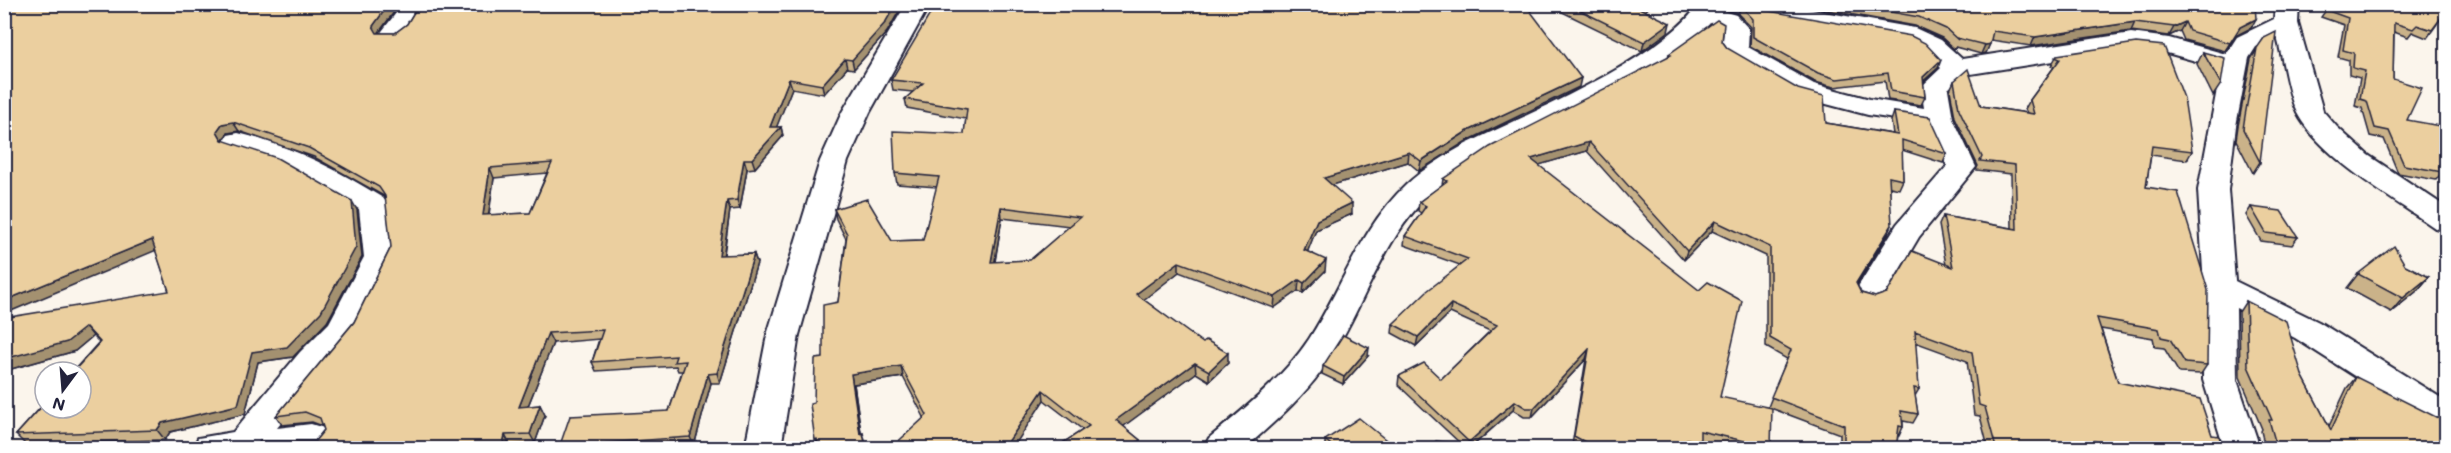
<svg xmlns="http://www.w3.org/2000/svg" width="2451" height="453" font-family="Mali,sans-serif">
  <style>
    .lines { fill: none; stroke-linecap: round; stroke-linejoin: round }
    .minor-casing { stroke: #22223b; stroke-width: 4 }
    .minor { fill: #fff; fill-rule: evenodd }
    .wall { fill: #cab289; stroke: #22223b; stroke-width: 1.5; fill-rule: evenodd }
    .shaded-wall { fill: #a4916f; stroke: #22223b; stroke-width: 1.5 }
    .building { fill: #ebcf9f; stroke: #22223b; stroke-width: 1.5; fill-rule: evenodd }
  </style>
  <rect width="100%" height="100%" fill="#fbf5ec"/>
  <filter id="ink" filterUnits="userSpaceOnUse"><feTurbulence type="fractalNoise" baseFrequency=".0167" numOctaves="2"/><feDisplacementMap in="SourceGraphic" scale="12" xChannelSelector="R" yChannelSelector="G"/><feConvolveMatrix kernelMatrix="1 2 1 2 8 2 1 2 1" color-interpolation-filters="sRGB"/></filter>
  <g filter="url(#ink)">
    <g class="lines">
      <defs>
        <g id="minor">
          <path d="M 403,4 L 428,4 C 417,21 405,46 383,40 L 379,35 Z"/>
          <polygon points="906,4 930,4 870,112 848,161 799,335 781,448 745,448 767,335 820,161 842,112"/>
          <path d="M 1699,4 L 1778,4 L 1915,28 L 1941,40 L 1962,59 L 2131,33 L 2169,38 L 2226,54 L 2237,37 L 2274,19 L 2275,4 L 2299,4 L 2298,23 L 2323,111 L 2337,127 L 2368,155 L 2446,207 L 2446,231 L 2435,228 C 2395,200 2320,157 2297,113 C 2287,93 2283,59 2277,37 L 2256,47 L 2249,58 L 2236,126 L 2228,190 L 2235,281 L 2319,322 L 2446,401 L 2446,431 L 2434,427 L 2295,338 L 2236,308 L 2237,380 L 2260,448 L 2224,448 L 2203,380 L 2204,287 L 2198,190 L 2221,68 L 2167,53 L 2131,49 L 1964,75 L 1948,89 L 1953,118 L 1976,167 L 1919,237 L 1881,301 L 1870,304 L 1859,301 L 1854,293 L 1897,224 L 1947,166 L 1928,124 L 1868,115 L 1796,96 L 1726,55 L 1722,50 L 1724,31 L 1710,23 C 1698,41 1676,54 1657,66 C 1586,111 1500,136 1435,190 C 1385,232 1366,302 1332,356 C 1309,392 1277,420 1245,448 L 1204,448 L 1209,438 C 1245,408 1283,378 1309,339 C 1342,288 1361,227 1406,185 C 1424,168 1445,156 1466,144 C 1529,113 1660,60 1699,4 ZM 1723,5 L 1725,9 L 1734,11 L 1908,42 L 1923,50 L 1941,68 L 1921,87 L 1924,108 L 1870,99 L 1814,84 L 1748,47 L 1749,29 L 1736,15 L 1719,10 Z"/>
          <path d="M 238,133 C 292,146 336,169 383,198 L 388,205 L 394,257 L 358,330 L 277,428 L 311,424 L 324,428 L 329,438 L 321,448 L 193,448 L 198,438 L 233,432 L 300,352 L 329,323 L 364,257 L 359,209 L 283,165 L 228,147 L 224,141 L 228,135 Z"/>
        </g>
      </defs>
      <use href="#minor" class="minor-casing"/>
      <use href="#minor" class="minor"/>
    </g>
    <g class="wall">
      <path d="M 4,4 L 400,4 L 378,33 L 395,33 L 407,24 L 419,4 L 903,4 L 887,32 L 854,69 L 847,68 L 824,94 L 792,88 L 776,127 L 781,127 L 783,136 L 755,168 L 747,169 L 740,209 L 730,210 L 724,255 L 754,254 L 757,263 L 720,383 L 711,383 L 694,446 L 665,448 L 559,448 L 669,411 L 682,371 L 678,371 L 676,366 L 596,371 L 592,362 L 599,339 L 553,343 L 528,406 L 540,405 L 545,415 L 535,443 L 510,445 L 510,448 L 255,448 L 315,441 L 324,430 L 323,426 L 312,422 L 282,425 L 276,416 L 354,322 L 391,247 L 386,198 L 384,196 L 314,157 L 239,131 L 228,133 L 222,140 L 357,210 L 362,257 L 327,322 L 293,357 L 258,362 L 245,414 L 170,432 L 165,440 L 25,444 L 16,435 L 99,342 L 93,336 L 75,351 L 4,371 L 169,291 L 156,251 ZM 547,173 L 530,213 L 489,215 L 494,178 Z"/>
      <polygon points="1546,4 1653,4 1645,11 1668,32 1642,51"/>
      <polygon points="1794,4 2255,4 2251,28 2235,36 2225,51 2184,40 2180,31 2169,36 2131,31 2031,46 1991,40 1986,53 1981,54 1955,47 1954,49 1942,38 1915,26"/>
      <polygon points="2446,4 2446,18 2442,17 2427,38 2412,32 2408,37 2394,32 2393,79 2407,120 2446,137 2446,177 2439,176 2436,180 2398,173 2384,139 2370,136 2362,108 2355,106 2360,78 2349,75 2349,60 2338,57 2344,25 2321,17 2326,10"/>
      <polygon points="1741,6 1938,68 1923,82 1925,97 1921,105 1888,100 1885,81 1834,87 1815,82 1750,46 1751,27 1738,14"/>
      <polygon points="2264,38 2260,162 2253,173 2236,140 2238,126 2251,59"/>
      <polygon points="1722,41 1727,48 1826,123 1893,134 1891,121 1894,112 1947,154 1943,163 1902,150 1903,180 1899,189 1890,187 1888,234 1857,284 1861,293 1875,297 1887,293 1946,265 1939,225 1943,216 2012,228 2011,174 1976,170 1978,166 1955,117 1950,90 1954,81 1981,106 2027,113 2025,109 2030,100 2054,67 2051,66 2057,55 2192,151 2187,160 2151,155 2146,187 2207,365 2201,374 2179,373 2164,348 2155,347 2153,338 2101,329 2118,382 2212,435 2223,448 1988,448 1980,416 1974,415 1967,361 1915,342 1919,389 1915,396 1918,414 1913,423 1903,421 1903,427 1899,436 1898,436 1896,448 1840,448 1840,434 1768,407 1787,359 1766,347 1766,256 1712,231 1684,260 1587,151 1538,165 1720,397 1771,447 1770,448 1734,448 1700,441 1698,448 1578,448 1572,445 1586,359 1532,417 1524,417 1513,410 1473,446 1461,444 1398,385 1399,376 1441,379 1490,331 1450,313 1416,346 1392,333 1393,324 1460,265 1404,245 1405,236 1421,213 1418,211 1419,202 1442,185 1443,179 1668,57 1669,54"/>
      <polygon points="2203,52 2221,84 2213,96 2197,64"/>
      <path d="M 891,80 L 1579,87 L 1465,142 L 1419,171 L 1408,162 L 1332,185 L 1352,214 L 1316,230 L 1307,252 L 1325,271 L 1303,293 L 1298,291 L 1274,308 L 1179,272 L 1143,299 L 1228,363 L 1209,381 L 1196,373 L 1123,426 L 1140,440 L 1141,448 L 1055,448 L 1083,430 L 1044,400 L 924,417 L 903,377 L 854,384 L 861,434 L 863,433 L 867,448 L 817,448 L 814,403 L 823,358 L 838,302 L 846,239 L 836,219 L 834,209 L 892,241 L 923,240 L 937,187 L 897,184 L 895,173 L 964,134 L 966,119 L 907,108 L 905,99 L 913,92 L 893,90 ZM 1002,218 L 1070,226 L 1030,260 L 995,262 Z"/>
      <polygon points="2251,207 2298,237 2292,245 2261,241 2246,215"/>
      <polygon points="2405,265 2429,277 2417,291 2391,312 2347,288 2358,274"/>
      <polygon points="2246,301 2302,375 2329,426 2347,388 2356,377 2446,448 2265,448 2261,431 2262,429 2240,377 2239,312"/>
      <polygon points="1368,356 1343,384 1322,374 1323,366"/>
      <polygon points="1325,440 1396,448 1325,448"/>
    </g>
    <g class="shaded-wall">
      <polygon points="389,4 400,4 377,35 373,26"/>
      <polygon points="896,4 903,4 887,32 854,69 852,60"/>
      <polygon points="1643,4 1653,4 1637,17 1639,8"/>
      <polygon points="2256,19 2251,28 2235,36 2225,51 2240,27"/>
      <polygon points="2135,22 2131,31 2031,46 2035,37"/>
      <polygon points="2185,22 2180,31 2169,36 2174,27"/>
      <polygon points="1670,23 1668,32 1642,51 1644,42"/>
      <polygon points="1990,44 1986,53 1981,54 1985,45"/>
      <polygon points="845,59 847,68 824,94 822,85"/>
      <polygon points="1941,60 1938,68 1919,85 1923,77"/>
      <polygon points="1581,78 1579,87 1465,142 1419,171 1421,161 1466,132"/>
      <polygon points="789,79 792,88 773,136 770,127"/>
      <polygon points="233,122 239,131 228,133 222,140 227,149 217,131 222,124"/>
      <polygon points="781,127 783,136 755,168 752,159"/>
      <polygon points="1589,142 1587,151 1529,168 1531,159"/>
      <polygon points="1409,152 1408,162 1323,188 1324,178"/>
      <polygon points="744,159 747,169 740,209 737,200"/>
      <polygon points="490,168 494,178 487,224 483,215"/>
      <polygon points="352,201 357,210 362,257 327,322 293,357 258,362 245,414 170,432 165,440 157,430 162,423 252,352"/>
      <polygon points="727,201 730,210 722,264 719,255"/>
      <polygon points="1352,203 1352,214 1316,230 1304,261 1304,250 1317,220"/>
      <polygon points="1001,207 1002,218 993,272 991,262"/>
      <polygon points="1715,221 1712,231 1684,260 1687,251"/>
      <polygon points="1892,225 1888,234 1852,292 1856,283"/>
      <polygon points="152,240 159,249 4,314 4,301"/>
      <polygon points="754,254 757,263 720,383 717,373"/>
      <polygon points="1326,260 1325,271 1303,293 1304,283"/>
      <polygon points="1179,262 1179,272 1137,305 1136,294"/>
      <polygon points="2429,277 2417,291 2391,312 2403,298"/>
      <polygon points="1299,280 1298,291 1274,308 1275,297"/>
      <polygon points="1451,304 1450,313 1416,346 1418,337"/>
      <polygon points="86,327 93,336 75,351 4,371 4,359"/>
      <polygon points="548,333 553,343 524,416 519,407"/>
      <polygon points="1369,348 1368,356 1343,384 1344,377"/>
      <polygon points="1589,349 1586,359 1532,417 1534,408"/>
      <polygon points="1228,353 1228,363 1209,381 1209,371"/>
      <polygon points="1195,363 1196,373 1117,431 1116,420"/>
      <polygon points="901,366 903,377 854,384 863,445 860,434 851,374"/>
      <polygon points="708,374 711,383 694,446 690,437"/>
      <polygon points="1043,390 1044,400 1013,448 1004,448"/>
      <polygon points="1515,401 1513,410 1470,448 1468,448 1469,442"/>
      <polygon points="540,405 545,415 535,443 530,434"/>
      <polygon points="505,435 510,445 510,448 502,448"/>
      <polygon points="1140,440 1141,448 1129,448"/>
    </g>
    <g class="building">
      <path d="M 4,4 L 389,4 L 373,26 L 377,33 L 395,33 L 407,24 L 419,4 L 896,4 L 885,23 L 852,60 L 845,59 L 822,85 L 789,79 L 770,127 L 781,127 L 752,159 L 744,159 L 737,200 L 727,201 L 719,255 L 754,254 L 717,373 L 708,374 L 690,437 L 606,443 L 605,448 L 559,448 L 570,416 L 669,411 L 686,361 L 674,362 L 676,356 L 592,362 L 603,330 L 548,333 L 519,407 L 540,405 L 530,434 L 505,435 L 502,448 L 255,448 L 260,441 L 315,441 L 324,430 L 320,418 L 305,412 L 276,416 L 354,322 L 391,247 L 385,196 L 379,187 L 309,148 L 233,122 L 222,124 L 217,131 L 222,140 L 277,158 L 352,201 L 356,247 L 321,312 L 287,347 L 252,352 L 238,405 L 162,423 L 157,430 L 16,435 L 45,403 L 45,408 L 81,408 L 81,372 L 73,372 L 100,342 L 86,327 L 67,342 L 4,359 L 4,318 L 169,291 L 152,240 L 4,301 ZM 552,163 L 530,213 L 483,215 L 490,168 Z"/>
      <path d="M 936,4 L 1525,4 L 1581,78 L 1466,132 L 1421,161 L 1409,152 L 1324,178 L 1352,203 L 1317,220 L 1304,250 L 1326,260 L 1304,283 L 1299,280 L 1275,297 L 1179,262 L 1136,294 L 1203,343 L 1206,340 L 1228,353 L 1209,371 L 1195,363 L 1116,420 L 1140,440 L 1129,448 L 1055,448 L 1089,426 L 1043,390 L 1004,448 L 891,448 L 927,415 L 901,366 L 851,374 L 860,434 L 863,433 L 866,448 L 819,448 L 817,439 L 815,440 L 810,404 L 814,403 L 815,359 L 823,358 L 823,305 L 838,302 L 847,234 L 834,209 L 867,199 L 892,241 L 923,240 L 939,177 L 895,173 L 893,131 L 964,134 L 967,109 L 905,99 L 923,83 L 891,80 ZM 1001,207 L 1080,217 L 1030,260 L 991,262 Z"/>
      <polygon points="1567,4 1643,4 1639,8 1670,23 1644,42"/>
      <polygon points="1846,4 2255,4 2256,19 2240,27 2230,43 2189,31 2185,22 2174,27 2135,22 2035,37 1993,31 1990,44 1985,45 1957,38 1958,40 1946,29 1919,17"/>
      <polygon points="2330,4 2446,4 2446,11 2432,30 2417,25 2413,29 2394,23 2393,79 2422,88 2407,120 2440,126 2446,137 2446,168 2439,167 2442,172 2404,165 2389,131 2375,128 2367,101 2360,99 2365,71 2353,68 2354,53 2343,50 2348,18 2326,10"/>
      <polygon points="1741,6 1911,36 1925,43 1941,60 1923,77 1925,97 1891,91 1888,73 1837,79 1818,73 1753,37 1753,19"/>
      <polygon points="1717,20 1724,24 1722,41 1727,48 1798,89 1824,96 1826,123 1898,135 1894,112 1930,117 1947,154 1902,140 1903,180 1889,177 1892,225 1856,283 1861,293 1875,297 1887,293 1912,251 1953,267 1943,216 2017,229 2015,165 1980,161 1982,157 1959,109 1954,81 1968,69 1981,106 2034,114 2030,100 2060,59 2055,57 2057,55 2136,43 2164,46 2184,98 2192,151 2152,146 2146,187 2178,192 2208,290 2207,365 2185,363 2170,339 2161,337 2159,329 2097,318 2118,382 2200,399 2212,435 2219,436 2223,448 2127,448 2094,441 2096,448 1996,448 1985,407 1979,405 1972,352 1915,331 1919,389 1914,388 1918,414 1901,411 1903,427 1899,426 1896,448 1844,448 1844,425 1771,397 1791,350 1770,338 1770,247 1715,221 1687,251 1589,142 1531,159 1699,290 1708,282 1742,301 1720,397 1772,408 1771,447 1700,431 1700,442 1687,439 1686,448 1596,448 1574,436 1589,349 1534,408 1526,408 1515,401 1469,442 1399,376 1424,363 1441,379 1497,325 1451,304 1418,337 1393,324 1427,291 1468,259 1405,236 1426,206 1419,202 1447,181 1443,179 1490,147 1671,55 1669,54"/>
      <polygon points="2276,32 2260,162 2243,129 2245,116 2257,48 2264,38"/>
      <polygon points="2203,52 2225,58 2221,84"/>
      <polygon points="2251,207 2281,211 2298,237 2266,233"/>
      <polygon points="2394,246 2405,265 2429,277 2403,298 2358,274"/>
      <polygon points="2246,301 2286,321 2302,375 2331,430 2356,377 2446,422 2446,448 2277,448 2269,420 2272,420 2248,366"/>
      <polygon points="1343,335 1369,348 1344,377 1323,366"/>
      <polygon points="1359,418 1396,448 1335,448 1325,440"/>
      <polygon points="1436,441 1490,448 1428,448"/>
    </g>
  </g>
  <rect width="2451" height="453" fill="none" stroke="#fff" stroke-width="24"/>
  <rect x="12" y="12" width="2427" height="429" fill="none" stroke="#22223b" stroke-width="2" filter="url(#ink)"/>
  <g transform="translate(63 390) rotate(196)"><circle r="28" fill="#ffffff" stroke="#a7a7b1" stroke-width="1.5"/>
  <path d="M0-4.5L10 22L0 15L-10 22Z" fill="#22223b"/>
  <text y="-9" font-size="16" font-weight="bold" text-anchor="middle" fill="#22223b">N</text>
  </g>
</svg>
